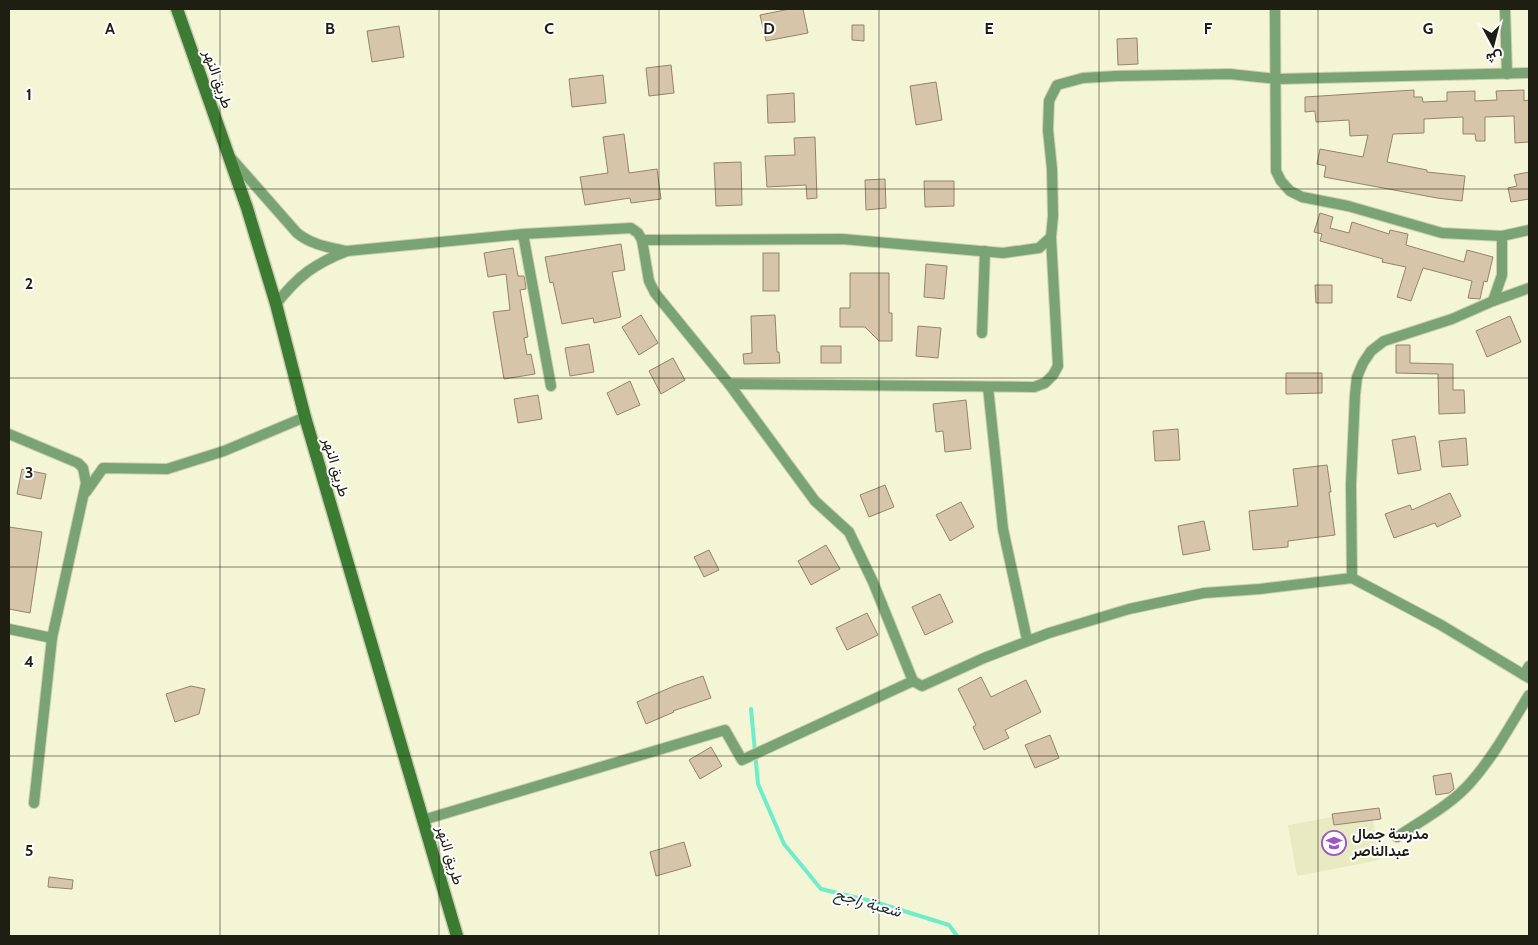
<svg xmlns="http://www.w3.org/2000/svg" width="1538" height="945" font-family="Cabin,Vazirmatn,sans-serif">
  <style>
    .built { fill: #e8eac2 }
    .lines { fill: none; stroke-linecap: round; stroke-linejoin: round }
    .stream { stroke: #6fedca; stroke-width: 4 }
    .building { fill: #d7c5a9; stroke: #948369 }
    .street-casing { stroke: #cdceb2; stroke-width: 12 }
    .secondary-casing { stroke: #cdceb2; stroke-width: 15 }
    .street { stroke: #7aa373; stroke-width: 10 }
    .secondary { stroke: #3c7c32; stroke-width: 12 }
    .grid { fill: none; stroke: #1e1e13; stroke-width: 1; stroke-opacity: 0.55 }
    .labels { text-anchor: middle; stroke-width: 4; stroke-linejoin: round; paint-order: stroke }
    .street-label { font-size: 15px; fill: #1e1e13; stroke: #fff }
    .poi-label { font-size: 15px; font-weight: bold; fill: #1e1e13; stroke: #fff; text-anchor: start }
    .water-label { font-size: 16px; font-style: italic; fill: #1a3029; stroke: #fff }
    .grid-label { font-size: 16px; text-anchor: middle; font-weight: bold; fill: #1e1e13; stroke: #fff; stroke-width: 4; stroke-linejoin: round; paint-order: stroke }
  </style>
  <rect width="100%" height="100%" fill="#f4f5d5"/>
  <polygon class="built" points="1371,810 1380,860 1297,876 1288,825"/>
  <g class="lines">
    <polyline class="stream" points="751,709 758,784 784,844 821,889 875,902 949,925 957,936"/>
  </g>
  <g class="building">
    <polygon points="790,9 803,9 808,33 766,41 760,15"/>
    <polygon points="852,25 864,25 864,41 852,40"/>
    <polygon points="399,26 404,57 372,62 367,31"/>
    <polygon points="1137,38 1138,64 1118,65 1117,39"/>
    <polygon points="671,65 674,93 649,96 646,68"/>
    <polygon points="603,75 606,103 572,107 569,79"/>
    <polygon points="936,82 942,120 916,125 910,86"/>
    <polygon points="1414,90 1414,97 1422,97 1423,102 1447,101 1447,92 1475,91 1475,101 1497,100 1496,91 1524,90 1524,101 1529,100 1529,142 1515,143 1514,116 1485,117 1485,141 1476,141 1475,134 1463,134 1463,117 1424,119 1424,133 1393,134 1387,162 1427,170 1427,172 1465,176 1462,201 1437,198 1324,177 1326,166 1317,164 1320,149 1363,157 1368,135 1350,136 1349,120 1316,122 1315,111 1305,112 1305,97"/>
    <polygon points="794,93 795,122 768,123 767,95"/>
    <polygon points="624,134 629,173 657,169 661,199 631,203 630,198 585,205 580,177 608,173 603,137"/>
    <polygon points="815,137 817,198 807,199 806,185 767,187 765,156 795,155 794,138"/>
    <polygon points="741,162 742,205 716,206 714,163"/>
    <polygon points="1529,172 1529,199 1511,202 1508,188 1517,186 1514,175"/>
    <polygon points="885,179 886,208 866,210 865,180"/>
    <polygon points="924,181 954,181 954,206 925,207"/>
    <polygon points="1320,213 1333,217 1330,228 1349,233 1352,222 1389,234 1390,230 1408,234 1406,245 1464,262 1467,250 1493,257 1487,282 1484,281 1480,299 1468,298 1472,281 1423,268 1411,301 1397,297 1406,267 1382,262 1383,259 1320,241 1322,234 1314,232"/>
    <polygon points="621,244 625,270 612,272 621,317 594,323 593,318 562,324 553,282 550,283 545,257"/>
    <polygon points="513,248 518,276 524,276 525,281 526,289 520,290 528,337 524,338 527,355 531,354 535,374 504,379 493,312 510,310 506,274 488,277 484,253"/>
    <rect x="763" y="253" width="16" height="38"/>
    <polygon points="926,264 947,266 944,299 924,297"/>
    <polygon points="850,273 889,273 889,313 892,313 892,341 879,341 865,327 840,327 840,308 850,308"/>
    <polygon points="1315,285 1332,285 1332,303 1316,303"/>
    <polygon points="641,315 658,343 639,355 622,327"/>
    <polygon points="775,315 777,352 779,352 780,363 744,364 743,354 752,353 751,316"/>
    <polygon points="1510,316 1521,342 1487,357 1476,331"/>
    <polygon points="918,326 941,328 938,358 916,356"/>
    <polygon points="589,344 594,372 570,376 565,348"/>
    <polygon points="1396,345 1410,345 1410,363 1453,364 1453,390 1464,390 1465,413 1439,414 1438,374 1396,373"/>
    <rect x="821" y="346" width="20" height="17"/>
    <polygon points="673,358 685,380 661,394 649,371"/>
    <polygon points="1286,373 1322,373 1322,393 1286,394"/>
    <polygon points="630,381 640,405 617,415 607,393"/>
    <polygon points="538,395 542,419 518,423 514,399"/>
    <polygon points="966,400 971,449 945,452 943,431 936,432 933,404"/>
    <polygon points="1178,429 1180,460 1155,461 1153,431"/>
    <polygon points="1415,436 1421,470 1398,474 1392,440"/>
    <polygon points="1466,438 1468,465 1442,467 1439,441"/>
    <polygon points="1327,465 1331,492 1329,492 1335,535 1288,541 1288,547 1253,550 1249,511 1298,506 1293,469"/>
    <polygon points="22,469 46,474 41,499 17,494"/>
    <polygon points="885,485 894,507 869,517 860,495"/>
    <polygon points="1450,493 1461,516 1437,527 1435,523 1394,538 1385,514 1410,505 1412,510"/>
    <polygon points="961,502 974,527 950,541 936,515"/>
    <polygon points="1204,521 1210,550 1183,555 1178,526"/>
    <polygon points="9,527 42,532 30,613 9,609"/>
    <polygon points="826,545 840,569 811,585 798,561"/>
    <polygon points="709,550 719,570 704,577 694,557"/>
    <polygon points="940,594 953,622 925,635 912,607"/>
    <polygon points="867,613 878,635 847,650 836,628"/>
    <polygon points="703,676 711,698 673,711 674,712 646,724 637,702 674,686"/>
    <polygon points="981,677 991,697 1026,680 1041,712 1005,730 1009,738 984,750 973,727 976,725 958,689"/>
    <polygon points="191,686 205,689 199,714 175,722 166,694"/>
    <polygon points="1050,735 1059,758 1035,768 1025,745"/>
    <polygon points="711,747 722,766 700,779 689,760"/>
    <polygon points="1451,773 1454,789 1449,793 1436,795 1433,776"/>
    <polygon points="1379,808 1381,819 1334,825 1332,814"/>
    <polygon points="684,842 691,866 656,876 650,852"/>
    <polygon points="49,877 73,880 72,889 48,887"/>
  </g>
  <g class="lines">
    <defs>
      <g id="street">
        <polyline points="1275,9 1276,171 1281,181 1290,191 1302,197 1348,206 1442,233 1502,236 1529,230"/>
        <polyline points="1505,9 1507,74"/>
        <path d="M 231,158 L 297,233 C 312,245 328,247 346,251"/>
        <polyline points="523,234 551,386"/>
        <polyline points="642,240 649,281 655,293 729,384 815,501 849,532 873,582 913,681 922,686 984,658 1049,633 1129,609 1204,593 1260,589 1352,578 1441,625 1529,678"/>
        <polyline points="1493,301 1502,275 1502,236"/>
        <path d="M 276,304 C 298,276 314,264 347,251 L 523,234 L 631,228 L 638,233 L 642,240 L 842,239 L 1003,253 L 1039,248 L 1051,237 L 1053,216 L 1052,169 L 1048,130 L 1049,101 L 1057,85 L 1083,78 L 1116,76 L 1230,74 L 1277,79 L 1529,73"/>
        <polyline points="982,333 985,251"/>
        <polyline points="729,384 1034,387 1045,383 1053,375 1058,366 1051,237"/>
        <polyline points="988,387 1003,529 1026,635"/>
        <polyline points="9,434 78,463 83,468 86,483 52,638 34,803"/>
        <polyline points="86,492 103,468 167,469 224,451 305,417"/>
        <polyline points="1352,578 1351,484 1355,395 1357,377 1363,363 1371,351 1384,341 1452,319 1493,301 1529,288"/>
        <polyline points="9,629 52,638"/>
        <polyline points="1524,675 1529,666"/>
        <polyline points="423,820 725,730 742,760 913,681"/>
        <path d="M 1397,837 C 1422,820 1451,805 1471,782 C 1494,756 1511,724 1529,695"/>
      </g>
      <polyline id="secondary" points="177,9 247,208 276,304 305,417 457,936"/>
    </defs>
    <use href="#street" class="street-casing"/>
    <use href="#secondary" class="secondary-casing"/>
    <use href="#street" class="street"/>
    <use href="#secondary" class="secondary"/>
  </g>
  <path class="grid" d="M 220,9 L 220,936M 439,9 L 439,936M 659,9 L 659,936M 879,9 L 879,936M 1099,9 L 1099,936M 1318,9 L 1318,936M 9,189 L 1529,189M 9,378 L 1529,378M 9,567 L 1529,567M 9,756 L 1529,756"/>
  <defs>
    <symbol id="school-ring" viewBox="-11 -11 22 22"><circle r="9.5" fill="#fff" stroke="#a055c7" stroke-width="1.5"/><path d="M0-5L7-2L0 1L-7-2ZM-4 1L0 2.5L4 1V4Q0 6-4 4Z" fill="#a055c7"/></symbol>
  </defs>
  <g fill-rule="evenodd">
    <use href="#school-ring" x="1320" y="829" width="28" height="28"/>
  </g>
  <g class="labels">
    <g class="street-label">
      <text transform="translate(218 79) rotate(71)" y="5">طريق النهر</text>
      <text transform="translate(336 467) rotate(74)" y="5">طريق النهر</text>
      <text transform="translate(450 855) rotate(73)" y="5">طريق النهر</text>
    </g>
    <g class="poi-label">
      <text x="1352" y="839">مدرسة جمال<tspan x="1352" dy="17">عبدالناصر</tspan></text>
    </g>
    <g class="water-label">
      <text transform="translate(868 902) rotate(16)" y="6">شعبة راجح</text>
    </g>
  </g>
  <g class="grid-label">
    <text x="110" y="34">A</text>
    <text x="330" y="34">B</text>
    <text x="549" y="34">C</text>
    <text x="769" y="34">D</text>
    <text x="989" y="34">E</text>
    <text x="1208" y="34">F</text>
    <text x="1428" y="34">G</text>
    <text x="29" y="100">1</text>
    <text x="29" y="289">2</text>
    <text x="29" y="478">3</text>
    <text x="29" y="667">4</text>
    <text x="29" y="856">5</text>
  </g>
  <rect width="1538" height="945" fill="none" stroke="#1e1e13" stroke-width="20"/>
  <g transform="translate(1493 45) rotate(173)" stroke="#ffffff" stroke-width="4" paint-order="stroke">
  <path d="M0-4L9 19L0 12L-9 19Z" fill="#1e1e13"/>
  <text y="-8" font-size="14" font-weight="bold" text-anchor="middle" fill="#1e1e13">ش</text>
  </g>
</svg>
